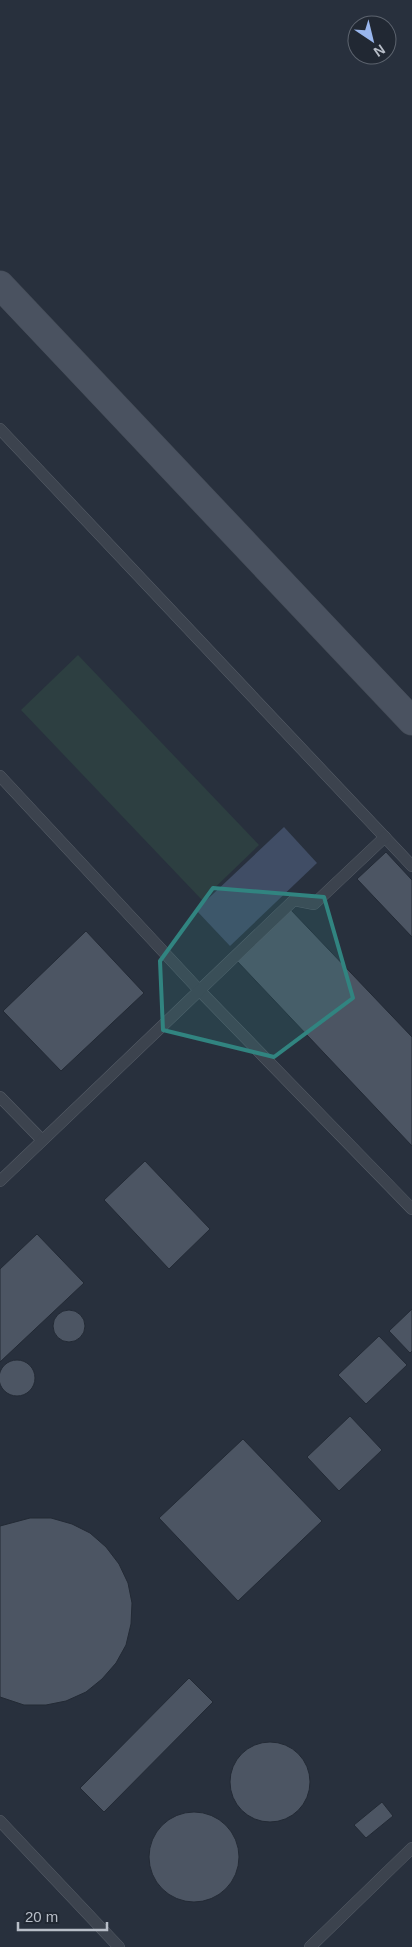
<svg xmlns="http://www.w3.org/2000/svg" width="412" height="1947" font-family="Arial,sans-serif">
  <style>
    .green { fill: #2d3f41 }
    .water { fill: #404d65 }
    .building { fill: #4c5563; stroke: #232a35 }
    .lines { fill: none; stroke-linecap: round; stroke-linejoin: round }
    .lane-casing { stroke: #575e68; stroke-width: 12 }
    .secondary-casing { stroke: #454c57; stroke-width: 29 }
    .lane { stroke: #3c434e; stroke-width: 11 }
    .secondary { stroke: #4a5260; stroke-width: 28 }
    .marked { fill: #318480; fill-opacity: 0.2; stroke: #318480; stroke-width: 4; stroke-linejoin: round }
  </style>
  <rect width="100%" height="100%" fill="#28303d"/>
  <polygon class="green" points="78,655 259,845 202,900 21,710"/>
  <polygon class="water" points="284,827 317,863 230,946 196,910"/>
  <g class="building">
    <polygon points="386,852 412,880 412,937 357,879"/>
    <polygon points="291,910 412,1037 412,1146 237,961"/>
    <polygon points="86,931 144,993 61,1071 3,1011"/>
    <polygon points="145,1161 210,1229 169,1269 104,1200"/>
    <polygon points="37,1234 84,1283 0,1362 0,1269"/>
    <polygon points="412,1309 412,1351 410,1353 389,1331"/>
    <circle cx="69" cy="1326" r="16"/>
    <polygon points="379,1336 407,1365 366,1404 338,1375"/>
    <circle cx="17" cy="1378" r="18"/>
    <polygon points="350,1416 382,1450 339,1491 307,1457"/>
    <polygon points="243,1439 322,1521 238,1601 159,1518"/>
    <polygon points="30,1518 51,1518 72,1524 90,1533 106,1547 119,1564 128,1583 132,1603 131,1624 126,1645 116,1663 102,1679 86,1692 66,1701 46,1705 24,1705 0,1697 0,1526"/>
    <polygon points="189,1678 213,1702 104,1812 80,1788"/>
    <circle cx="270" cy="1782" r="40"/>
    <polygon points="382,1802 393,1816 366,1838 354,1825"/>
    <circle cx="194" cy="1857" r="45"/>
  </g>
  <g class="lines">
    <defs>
      <g id="lane">
        <polyline points="0,429 412,866"/>
        <polyline points="0,776 199,990 412,1209"/>
        <polyline points="0,1097 42,1140"/>
        <polyline points="0,1181 294,900 314,904 385,837"/>
        <polyline points="0,1821 119,1947"/>
        <polyline points="310,1947 412,1848"/>
      </g>
      <polyline id="secondary" points="0,285 412,721"/>
    </defs>
    <use href="#lane" class="lane-casing"/>
    <use href="#secondary" class="secondary-casing"/>
    <use href="#lane" class="lane"/>
    <use href="#secondary" class="secondary"/>
  </g>
  <path class="marked" d="M 213,888 L 324,897 L 353,998 L 274,1057 L 163,1030 L 160,961 Z"/>
  <g transform="translate(372 40) rotate(145)"><circle r="24" fill="#212833" stroke="#5d646f"/>
  <path d="M0-4L9 19L0 12L-9 19Z" fill="#99b6ed"/>
  <text y="-8" font-size="14" font-weight="bold" text-anchor="middle" fill="#b8bec8">N</text>
  </g>
  <path d="M18 1922v8h89v-8" fill="none" stroke="#b8bec8" stroke-width="2.5"/>
  <text x="25" y="1922" font-size="15" fill="#b8bec8" stroke="#212833" stroke-width="4" paint-order="stroke">20 m</text>
</svg>
